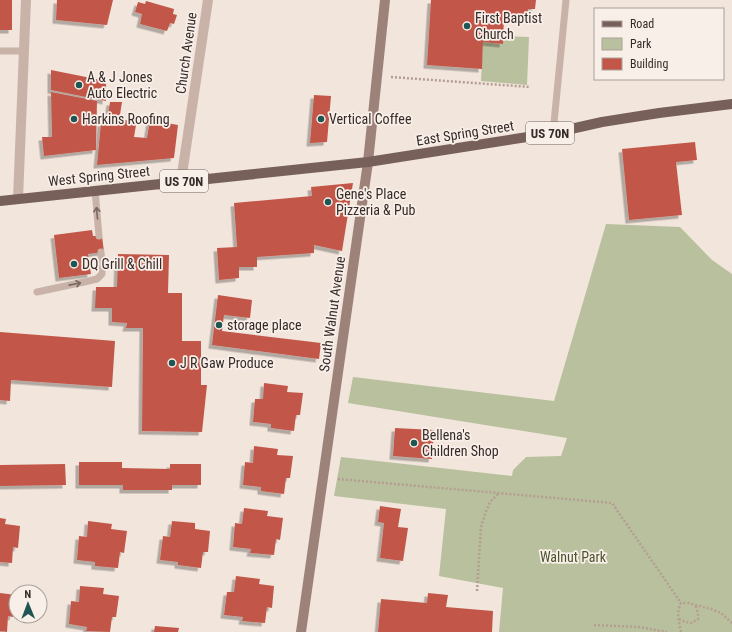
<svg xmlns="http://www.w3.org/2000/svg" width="732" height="632" font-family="'Roboto Condensed',sans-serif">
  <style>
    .green { fill: #b9c09d }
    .building { fill: #c25749; filter: url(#shadow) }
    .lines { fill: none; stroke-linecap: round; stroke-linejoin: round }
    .path { stroke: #b59d93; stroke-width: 2.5; stroke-dasharray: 2 2; stroke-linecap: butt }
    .lane { stroke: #c9b3a8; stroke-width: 7 }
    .street { stroke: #c9b3a8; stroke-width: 10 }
    .secondary { stroke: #9d827a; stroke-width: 10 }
    .primary { stroke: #78605a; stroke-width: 10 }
    .oneway { stroke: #786862 }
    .poi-dot { fill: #1f5653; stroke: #f9efe9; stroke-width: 1.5 }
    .labels { text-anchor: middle; stroke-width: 3.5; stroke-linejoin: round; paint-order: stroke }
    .shield { fill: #f9efe9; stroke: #706662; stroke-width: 1 }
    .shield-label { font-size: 13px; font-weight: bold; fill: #362b28 }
    .poi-label { font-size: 14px; fill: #362b28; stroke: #f9efe9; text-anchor: start }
    .street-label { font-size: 14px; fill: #362b28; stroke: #f9efe9 }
    .park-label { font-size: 14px; fill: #4a542d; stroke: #f9efe9 }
  </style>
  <defs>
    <filter id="shadow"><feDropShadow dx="-3.5" dy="3.5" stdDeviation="0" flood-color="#0004"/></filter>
  </defs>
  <rect width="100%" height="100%" fill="#f1e5dc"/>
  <g class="green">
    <polygon points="503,36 529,37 527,85 481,81 483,42 502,44"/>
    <polygon points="606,224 680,227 712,260 732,274 732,632 499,632 503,588 439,576 446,509 334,496 341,457 512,476 513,470 526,457 561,456 567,438 348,403 353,377 554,401"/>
  </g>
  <g class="building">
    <rect x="0" y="0" width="12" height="30"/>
    <polygon points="57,0 113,0 107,25 56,20"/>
    <polygon points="431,0 536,0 535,9 528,9 527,16 504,15 503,44 483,42 482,69 427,65"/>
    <polygon points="146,1 174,9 173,14 177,15 174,24 170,23 167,31 140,24 142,14 135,12 138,2 145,4"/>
    <polygon points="51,70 106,81 106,101 51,90"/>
    <polygon points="51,92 97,101 96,150 44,156 42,137 52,137"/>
    <polygon points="314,95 331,96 327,142 310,143"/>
    <polygon points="110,102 122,102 119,121 137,119 134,137 147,138 150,120 178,125 174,158 97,165 101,123 107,122"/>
    <polygon points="695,142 697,160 676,162 682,215 629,220 622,149"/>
    <polygon points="353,183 342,251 314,245 314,253 257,257 257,267 239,267 239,278 219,280 217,248 237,247 234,203 312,196 311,187"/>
    <polygon points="92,230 93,236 102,236 104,252 88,254 91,274 59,278 54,235"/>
    <polygon points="118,254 169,255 168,293 182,293 182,341 201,341 201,385 207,385 202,432 142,431 143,328 126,328 127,323 112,322 112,308 95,308 96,287 117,287"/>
    <polygon points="218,295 252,300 250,318 224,315 222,331 321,343 319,359 212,345"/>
    <polygon points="0,332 115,341 112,387 11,380 10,401 0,400"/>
    <polygon points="264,383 288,386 287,392 303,393 300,415 296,415 294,431 271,428 271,424 253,422 255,399 263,399"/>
    <polygon points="395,428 434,430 432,459 393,456"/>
    <polygon points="254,446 278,449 277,455 293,456 290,478 286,478 284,494 261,491 261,487 243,485 245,462 253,463"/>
    <polygon points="79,462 122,462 122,468 170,469 170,464 201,464 201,485 172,485 172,490 123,490 123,485 79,485"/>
    <polygon points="65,464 66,485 0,486 0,465"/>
    <polygon points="380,506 401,509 398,527 408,528 403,561 380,558 384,523 378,522"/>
    <polygon points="244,508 268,511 267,516 283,518 280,540 276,539 274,555 250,553 251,549 233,547 235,523 242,524"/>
    <polygon points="0,518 6,519 5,524 20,526 18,548 13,547 12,563 0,562"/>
    <polygon points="88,521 112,524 111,529 127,531 124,553 120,552 118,568 95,566 95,562 77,560 79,536 87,537"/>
    <polygon points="172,521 195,523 195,529 210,531 208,552 203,552 201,568 178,565 178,562 160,560 163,536 170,537"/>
    <polygon points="236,576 260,579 259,584 274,586 272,608 267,607 265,623 242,621 243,617 224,615 227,592 234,592"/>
    <polygon points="80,586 104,588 103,594 119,596 116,617 112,617 110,632 86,631 87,627 69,624 71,601 79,602"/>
    <polygon points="0,593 16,595 13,617 8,616 7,632 0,631"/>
    <polygon points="428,593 448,595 446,607 493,611 492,632 378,632 381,599 427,603"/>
    <polygon points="155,626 179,628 178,632 154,632"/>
  </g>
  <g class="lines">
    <g class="path">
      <polyline points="391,77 530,87"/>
      <polyline points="338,479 612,503 681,603"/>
      <polyline points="477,591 481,527 485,514 490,502 499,493"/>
      <polyline points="679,619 683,621 691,623 698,619 698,613 695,605"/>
      <polyline points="594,625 639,627 667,632"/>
      <path d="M 681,632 C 679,623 676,612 681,603 L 688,603 L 711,609 L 721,613 L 732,623"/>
    </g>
    <g class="lane">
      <polyline points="0,51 24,51"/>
      <polyline points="553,133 566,0"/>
      <polyline points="95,190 99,236"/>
      <polyline points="37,292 84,282 97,279 102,274 102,264 101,252"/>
    </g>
    <g class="street">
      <polyline points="181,181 208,0"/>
      <polyline points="18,199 26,0"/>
    </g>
    <polyline class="secondary" points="301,632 368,162 385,0"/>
    <polyline class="primary" points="0,201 368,162 553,133 602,122 659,113 732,104"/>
  </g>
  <defs><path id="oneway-shaft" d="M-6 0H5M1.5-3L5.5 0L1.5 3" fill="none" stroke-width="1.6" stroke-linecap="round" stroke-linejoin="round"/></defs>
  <g class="oneway">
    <use href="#oneway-shaft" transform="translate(97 213) rotate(-95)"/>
    <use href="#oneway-shaft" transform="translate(75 284) rotate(-11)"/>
  </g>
  <g class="poi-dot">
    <circle cx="467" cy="26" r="4"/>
    <circle cx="79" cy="85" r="4"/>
    <circle cx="74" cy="119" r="4"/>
    <circle cx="321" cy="119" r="4"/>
    <circle cx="328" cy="202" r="4"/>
    <circle cx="74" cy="264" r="4"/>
    <circle cx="219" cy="325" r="4"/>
    <circle cx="172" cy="363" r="4"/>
    <circle cx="414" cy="443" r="4"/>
  </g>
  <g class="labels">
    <g class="shield">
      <rect x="526" y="122" width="48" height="22" rx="3"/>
      <rect x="160" y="170" width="48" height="22" rx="3"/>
    </g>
    <g class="shield-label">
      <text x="550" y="138">US 70N</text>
      <text x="184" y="186">US 70N</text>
    </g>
    <g class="poi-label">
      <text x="475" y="23">First Baptist<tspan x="475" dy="16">Church</tspan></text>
      <text x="87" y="82">A &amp; J Jones<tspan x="87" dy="16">Auto Electric</tspan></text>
      <text x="82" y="124">Harkins Roofing</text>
      <text x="329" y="124">Vertical Coffee</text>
      <text x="336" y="199">Gene's Place<tspan x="336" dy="16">Pizzeria &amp; Pub</tspan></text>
      <text x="82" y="269">DQ Grill &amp; Chill</text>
      <text x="227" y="330">storage place</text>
      <text x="180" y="368">J R Gaw Produce</text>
      <text x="422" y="440">Bellena's<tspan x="422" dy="16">Children Shop</tspan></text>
    </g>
    <g class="street-label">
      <text transform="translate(186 53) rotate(-82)" y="5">Church Avenue</text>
      <text transform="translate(465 133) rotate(-9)" y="5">East Spring Street</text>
      <text transform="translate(99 176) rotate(-6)" y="5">West Spring Street</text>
      <text transform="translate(332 314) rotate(-82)" y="5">South Walnut Avenue</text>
    </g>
    <g class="park-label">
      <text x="573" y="562">Walnut Park</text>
    </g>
  </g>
  <rect x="594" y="8" width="130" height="72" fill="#f9efe9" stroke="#aba19c"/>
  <rect x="602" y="21" width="20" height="6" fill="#78605a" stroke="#aba19c"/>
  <text x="630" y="28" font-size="12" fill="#362b28">Road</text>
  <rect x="602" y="38" width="20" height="12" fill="#b9c09d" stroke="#aba19c"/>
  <text x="630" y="48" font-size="12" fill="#362b28">Park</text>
  <rect x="602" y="58" width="20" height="12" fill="#c25749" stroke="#aba19c"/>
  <text x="630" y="68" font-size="12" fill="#362b28">Building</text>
  <g transform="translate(28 604) rotate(359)"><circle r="19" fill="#f9efe9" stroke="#aba19c"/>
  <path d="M0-3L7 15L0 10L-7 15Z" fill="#1f5653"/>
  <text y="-6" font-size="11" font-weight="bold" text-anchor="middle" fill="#362b28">N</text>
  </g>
</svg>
